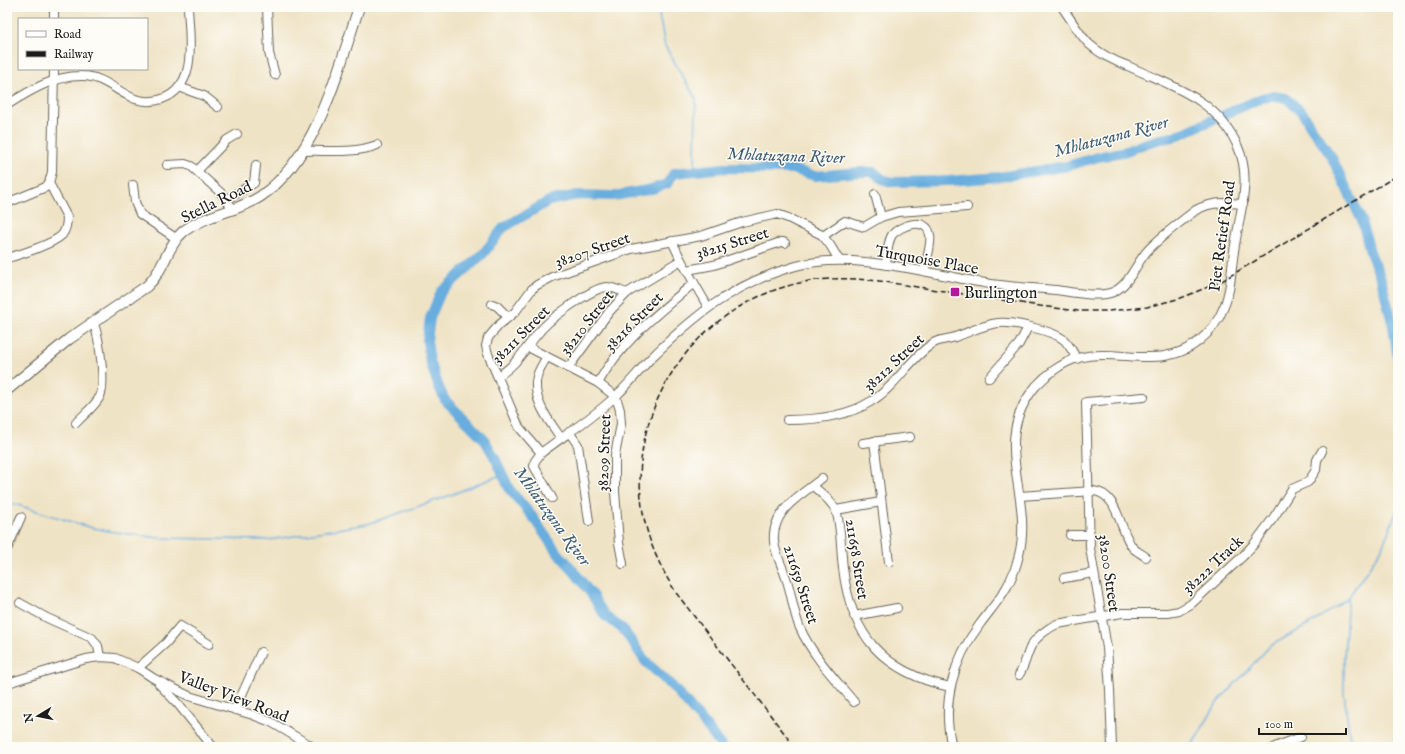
<svg xmlns="http://www.w3.org/2000/svg" width="1405" height="754" font-family="'IM FELL English',serif">
  <style>
    .lines { fill: none; stroke-linecap: round; stroke-linejoin: round }
    .stream { stroke: #68adde; stroke-width: 1.5 }
    .river { stroke: #68adde; stroke-width: 10 }
    .minor-casing { stroke: #666257; stroke-width: 10 }
    .major-casing { stroke: #666257; stroke-width: 12 }
    .minor { stroke: #fff; stroke-width: 8 }
    .major { stroke: #fff; stroke-width: 10 }
    .rail { stroke: #1c1c1c; stroke-width: 1.5; stroke-dasharray: 6 3; stroke-linecap: butt }
    .poi-dot { fill: #b5179e; stroke: #fdfcf7; stroke-width: 1.5 }
    .labels { text-anchor: middle; stroke-width: 3; stroke-linejoin: round; paint-order: stroke }
    .street-label { font-size: 16px; fill: #1c1c1c; stroke: #fdfcf7 }
    .poi-label { font-size: 16px; fill: #1c1c1c; stroke: #fdfcf7; text-anchor: start }
    .water-label { font-size: 17px; font-style: italic; fill: #3e5d73; stroke: #fdfcf7 }
  </style>
  <rect width="100%" height="100%" fill="#fdfcf7"/>
  <filter id="ink" filterUnits="userSpaceOnUse"><feTurbulence type="fractalNoise" baseFrequency=".025" numOctaves="2"/><feDisplacementMap in="SourceGraphic" scale="8" xChannelSelector="R" yChannelSelector="G"/><feConvolveMatrix kernelMatrix="1 2 1 2 8 2 1 2 1" color-interpolation-filters="sRGB"/></filter>
  <filter id="wash" filterUnits="userSpaceOnUse"><feTurbulence type="fractalNoise" baseFrequency=".012" numOctaves="4" result="noise"/><feDisplacementMap in="SourceGraphic" scale="16" xChannelSelector="R" yChannelSelector="G"/><feGaussianBlur stdDeviation="0.9" result="paint"/><feColorMatrix in="noise" values="0 0 0 0 0 0 0 0 0 0 0 0 0 0 0 0 0 1.4 0 .05"/><feComposite in="paint" operator="in"/></filter>
  <g filter="url(#wash)">
    <rect width="100%" height="100%" fill="#efe3c5"/>
    <g class="lines">
      <g class="stream">
        <polyline points="658,9 665,46 696,99 695,170"/>
        <polyline points="8,502 89,527 114,532 160,538 269,540 368,524 448,496 503,474"/>
        <polyline points="1348,598 1344,658 1344,693 1351,747"/>
        <polyline points="1191,747 1217,703 1270,646 1310,624 1348,598 1381,550 1398,508"/>
      </g>
      <polyline class="river" points="722,747 703,722 672,686 645,661 623,629 605,616 592,595 569,565 556,551 532,516 510,490 495,458 484,439 445,400 438,385 430,361 427,341 430,318 441,292 483,254 503,228 549,201 577,195 614,196 652,189 667,184 674,173 724,168 792,169 815,176 861,172 874,172 882,179 892,182 949,181 999,177 1067,166 1098,157 1126,151 1144,144 1160,139 1174,137 1262,98 1273,96 1286,98 1303,113 1309,124 1331,156 1362,221 1370,252 1381,279 1393,326 1398,358"/>
    </g>
  </g>
  <g filter="url(#ink)">
    <g class="lines">
      <defs>
        <g id="minor">
          <polyline points="267,7 269,53 275,75"/>
          <polyline points="54,19 54,7"/>
          <polyline points="179,87 204,96 218,107"/>
          <path d="M 7,105 C 29,91 55,75 83,76 C 102,76 118,92 135,99 C 145,102 153,102 162,99 C 199,86 189,37 188,7"/>
          <path d="M 303,151 C 327,150 355,154 377,145"/>
          <polyline points="167,165 185,164 191,166 221,193 233,209"/>
          <polyline points="197,171 227,140 237,134"/>
          <polyline points="133,185 135,202 140,214 177,239"/>
          <polyline points="875,194 881,217"/>
          <polyline points="226,200 254,183 256,165"/>
          <polyline points="7,203 46,187 49,183 52,172 54,69"/>
          <polyline points="823,236 845,221 864,227 881,217 898,212 967,207"/>
          <polyline points="672,241 681,260 708,307"/>
          <path d="M 7,258 C 19,255 53,244 62,235 C 66,230 67,223 67,217 L 49,183"/>
          <path d="M 886,265 C 887,256 887,243 892,235 C 900,225 927,216 930,235 C 932,244 926,262 924,271"/>
          <polyline points="687,270 714,265 781,242 783,242 785,243"/>
          <polyline points="492,304 497,306 508,317"/>
          <polyline points="528,347 598,383 616,397 620,410 621,424 615,455 615,492 619,543 623,564"/>
          <path d="M 547,357 C 543,363 539,370 537,376 C 531,399 549,421 561,438"/>
          <polyline points="568,368 609,312 627,293 681,260"/>
          <path d="M 498,376 C 516,366 526,347 540,331 C 550,319 590,289 606,287 C 613,287 620,291 627,293"/>
          <polyline points="989,378 1019,344 1028,327"/>
          <path d="M 598,383 C 621,342 658,313 694,283"/>
          <path d="M 787,420 C 815,420 846,417 870,402 C 895,388 908,360 932,344 C 939,339 947,340 955,337 C 970,332 982,325 998,323 C 1012,321 1052,331 1063,339 C 1069,344 1073,352 1077,359"/>
          <path d="M 76,423 C 83,415 94,407 99,398 C 107,387 99,335 93,322"/>
          <polyline points="569,432 578,445 589,521"/>
          <polyline points="874,441 889,562"/>
          <polyline points="863,443 910,437"/>
          <polyline points="541,453 519,427 488,354 486,346 488,338 499,325 515,312 532,289 537,285 552,277 631,249 701,236 742,222 777,214 788,218 822,235 830,245 839,260"/>
          <path d="M 822,478 C 807,491 784,503 777,522 C 768,543 780,559 786,578 C 792,594 793,612 800,628 C 812,655 835,679 854,702"/>
          <path d="M 813,486 C 821,493 832,501 836,511 C 841,523 841,554 843,568 C 851,636 883,672 950,687"/>
          <path d="M 1020,496 L 1093,491 C 1119,493 1119,531 1133,548 C 1136,551 1142,554 1146,557"/>
          <path d="M 552,498 L 534,466 L 535,461 L 541,453 C 566,434 594,417 617,395 C 629,384 639,371 650,359 C 695,315 734,283 796,266 C 855,250 931,275 991,284 C 1013,287 1034,288 1056,290 C 1071,292 1098,298 1113,292 C 1130,285 1136,262 1149,249 C 1163,235 1180,222 1196,210 C 1211,202 1225,202 1243,204"/>
          <polyline points="836,510 881,502"/>
          <polyline points="1070,535 1089,535"/>
          <polyline points="7,549 21,517"/>
          <polyline points="1064,578 1094,573"/>
          <polyline points="20,603 47,618 92,638 98,646 100,657"/>
          <polyline points="854,616 897,608"/>
          <polyline points="138,668 166,643 180,626 209,644"/>
          <path d="M 1019,675 C 1025,666 1026,656 1031,646 C 1036,637 1048,628 1057,624 L 1122,613 L 1168,613 L 1179,611 L 1191,604 L 1243,556 L 1254,544 L 1274,517 L 1292,489 L 1308,482 L 1316,470 L 1317,460 L 1322,451"/>
          <polyline points="7,684 14,681 86,659 100,657 115,658 138,668 153,678 189,696 253,715 271,722 313,747"/>
          <polyline points="159,684 178,704 213,747"/>
          <polyline points="235,710 261,652"/>
          <path d="M 952,747 C 941,703 953,660 980,624 C 998,600 1012,586 1019,555 C 1034,495 989,441 1036,386 C 1046,375 1063,362 1078,358 C 1120,347 1160,372 1199,341 C 1210,332 1218,322 1223,309 C 1232,290 1231,266 1235,245 C 1240,212 1252,179 1238,147 C 1217,98 1171,86 1128,66 C 1114,61 1099,53 1089,44 C 1079,34 1070,18 1062,7"/>
          <polyline points="1112,747 1110,690 1107,648 1090,548 1086,402 1144,397"/>
          <polyline points="1275,747 1301,737"/>
        </g>
        <path id="major" d="M 7,390 L 69,339 L 147,286 C 164,271 167,245 184,231 C 208,213 238,212 261,196 C 317,158 339,68 359,7"/>
      </defs>
      <use href="#minor" class="minor-casing"/>
      <use href="#major" class="major-casing"/>
      <use href="#minor" class="minor"/>
      <use href="#major" class="major"/>
      <path class="rail" d="M 795,747 L 677,594 C 666,577 657,560 650,540 C 613,430 684,311 795,284 C 822,277 851,278 879,281 L 1040,306 L 1078,311 L 1108,311 L 1147,307 L 1181,298 L 1220,282 L 1398,175"/>
    </g>
  </g>
  <rect class="poi-dot" x="950" y="287" width="10" height="10" rx="2"/>
  <g class="labels">
    <g class="street-label">
      <text transform="translate(216 201) rotate(-26)" y="6">Stella Road</text>
      <text transform="translate(1221 236) rotate(-82)" y="6">Piet Retief Road</text>
      <text transform="translate(732 242) rotate(-17)" y="6">38215 Street</text>
      <text transform="translate(592 249) rotate(-19)" y="6">38207 Street</text>
      <text transform="translate(927 259) rotate(10)" y="6">Turquoise Place</text>
      <text transform="translate(633 321) rotate(-45)" y="6">38216 Street</text>
      <text transform="translate(586 322) rotate(-52)" y="6">38210 Street</text>
      <text transform="translate(520 334) rotate(-45)" y="6">38211 Street</text>
      <text transform="translate(893 362) rotate(-43)" y="6">38212 Street</text>
      <text transform="translate(603 453) rotate(-88)" y="6">38209 Street</text>
      <text transform="translate(858 559) rotate(81)" y="6">211658 Street</text>
      <text transform="translate(1212 564) rotate(-43)" y="6">38222 Track</text>
      <text transform="translate(1110 573) rotate(82)" y="6">38200 Street</text>
      <text transform="translate(802 584) rotate(72)" y="6">211659 Street</text>
      <text transform="translate(234 696) rotate(21)" y="6">Valley View Road</text>
    </g>
    <g class="poi-label">
      <text x="964" y="298">Burlington</text>
    </g>
    <g class="water-label">
      <text transform="translate(1111 136) rotate(-15)" y="6">Mhlatuzana River</text>
      <text transform="translate(786 155) rotate(2)" y="6">Mhlatuzana River</text>
      <text transform="translate(553 516) rotate(54)" y="6">Mhlatuzana River</text>
    </g>
  </g>
  <rect width="1405" height="754" fill="none" stroke="#fdfcf7" stroke-width="24"/>
  <rect x="18" y="18" width="130" height="52" fill="#fdfcf7" stroke="#a3a29f"/>
  <rect x="26" y="31" width="20" height="6" fill="#ffffff" stroke="#a3a29f"/>
  <text x="54" y="38" font-size="12" fill="#1c1c1c">Road</text>
  <rect x="26" y="51" width="20" height="6" fill="#1c1c1c" stroke="#a3a29f"/>
  <text x="54" y="58" font-size="12" fill="#1c1c1c">Railway</text>
  <g transform="translate(38 716) rotate(260)" stroke="#fdfcf7" stroke-width="3" paint-order="stroke">
  <path d="M0-3L7 15L0 10L-7 15Z" fill="#1c1c1c"/>
  <text y="-6" font-size="11" font-weight="bold" text-anchor="middle" fill="#1c1c1c">N</text>
  </g>
  <path d="M1259 728v6h87v-6" fill="none" stroke="#1c1c1c" stroke-width="2"/>
  <text x="1265" y="728" font-size="12" fill="#1c1c1c" stroke="#fdfcf7" stroke-width="3" paint-order="stroke">100 m</text>
</svg>
